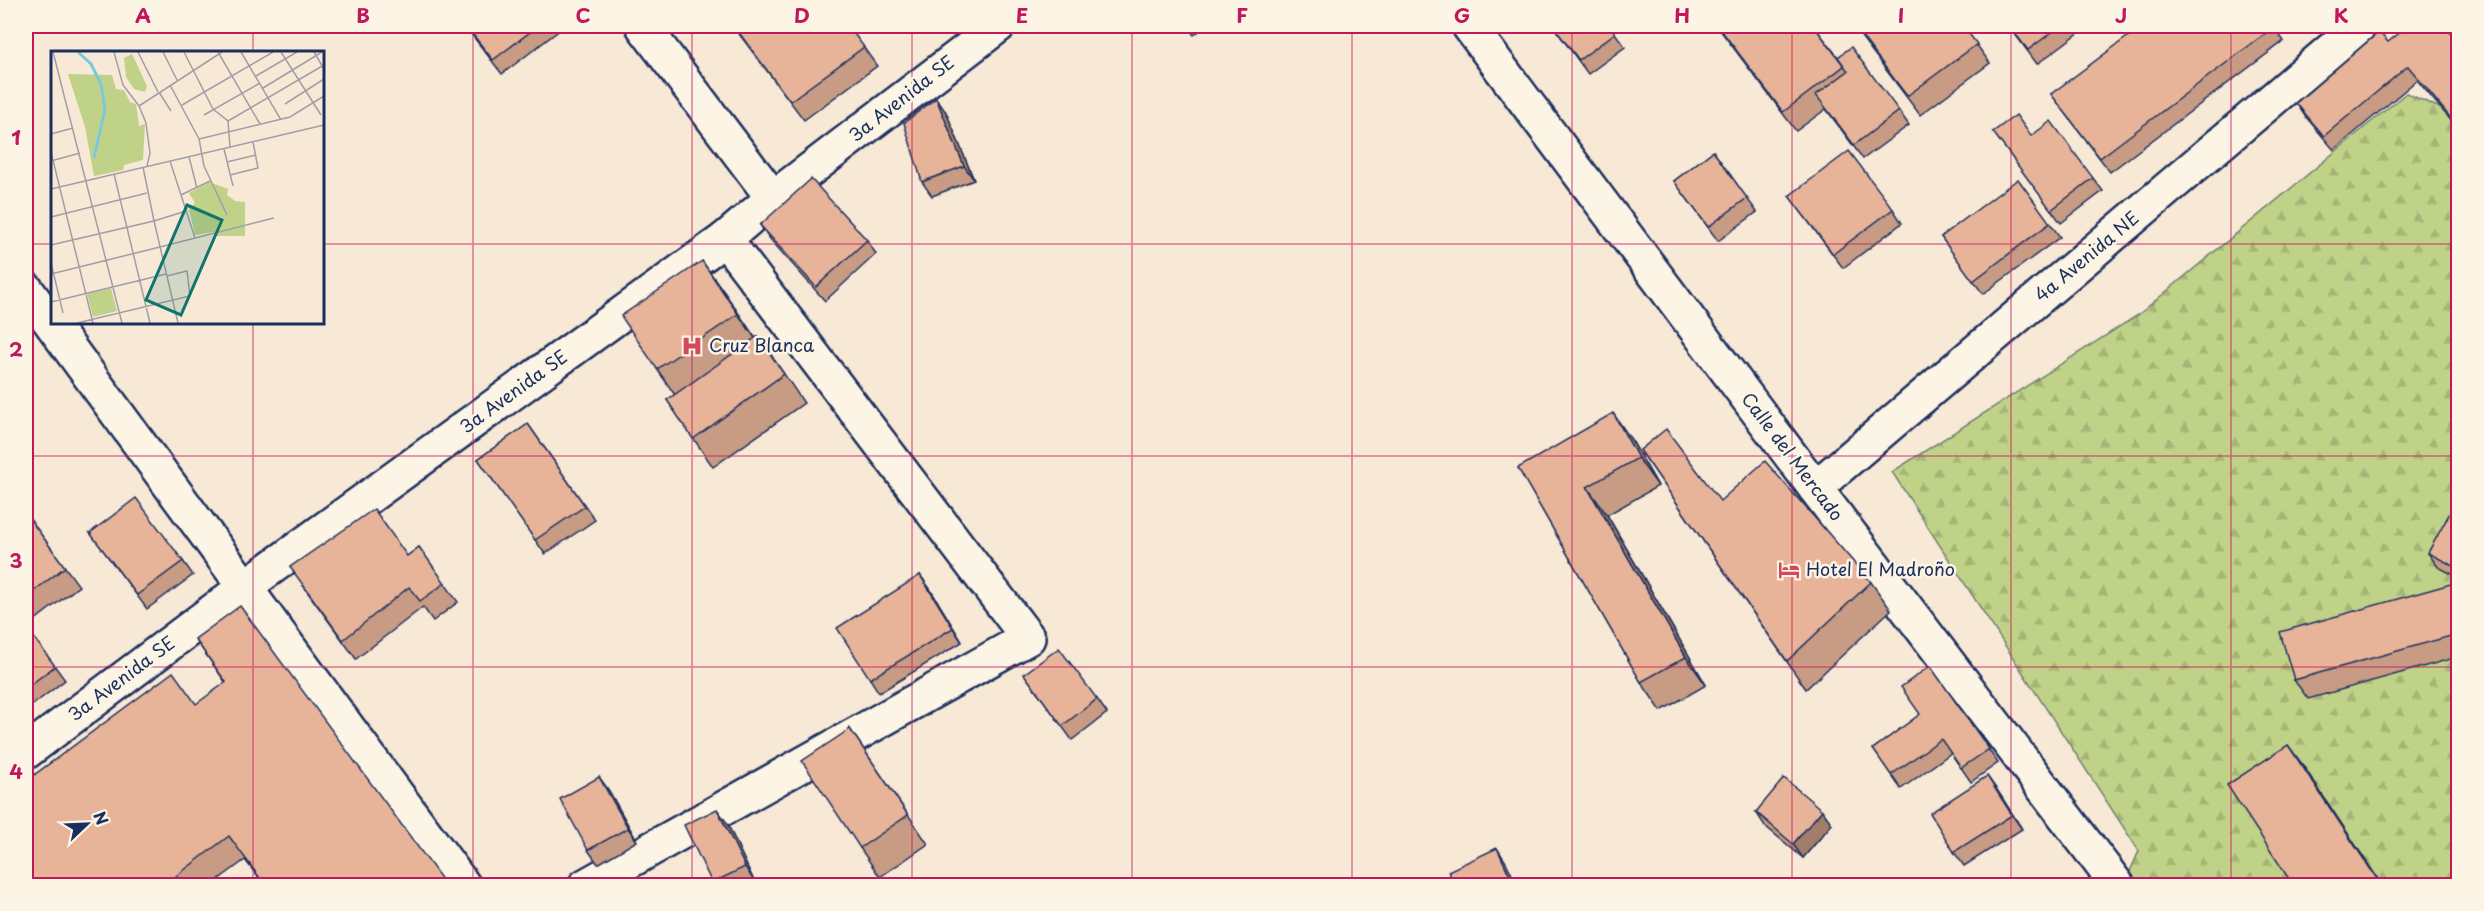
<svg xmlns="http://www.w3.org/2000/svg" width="2484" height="911" font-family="'Playpen Sans',sans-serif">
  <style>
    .forest { fill: url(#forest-firs); stroke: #6e8072; stroke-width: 1.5 }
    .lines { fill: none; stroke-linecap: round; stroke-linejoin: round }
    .street-casing { stroke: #1b2f5e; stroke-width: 38 }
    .highway-casing { stroke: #1b2f5e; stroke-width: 38 }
    .street { stroke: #fcf5e5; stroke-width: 33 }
    .highway { stroke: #fcf5e5; stroke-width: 33 }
    .wall { fill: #c79b84; stroke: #1b2f5e; stroke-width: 1.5 }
    .shaded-wall { fill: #a27e6b; stroke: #1b2f5e; stroke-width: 1.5 }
    .building { fill: #e7b499; stroke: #1b2f5e; stroke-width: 1.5 }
    .grid { fill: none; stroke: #c2185b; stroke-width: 1.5; stroke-opacity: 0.55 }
    .labels { text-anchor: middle; stroke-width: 5; stroke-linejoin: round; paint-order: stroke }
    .street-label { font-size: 18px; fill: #1b2f5e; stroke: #fcf5e5 }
    .poi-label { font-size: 18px; fill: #1b2f5e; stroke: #fcf5e5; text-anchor: start }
    .inset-river { fill: none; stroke: #7cc8dc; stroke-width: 3 }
    .inset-road { fill: none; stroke: #a09ea6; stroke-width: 1.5 }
    .view { fill: #0f766e; fill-opacity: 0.15; stroke: #0f766e; stroke-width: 3 }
    .inset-edge { fill: none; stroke: #1b2f5e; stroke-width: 3 }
    .neatline { fill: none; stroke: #c2185b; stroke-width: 2 }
    .grid-label { font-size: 20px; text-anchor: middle; font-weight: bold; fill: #c2185b }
  </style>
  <defs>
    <pattern id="forest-firs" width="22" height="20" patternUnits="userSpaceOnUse" patternTransform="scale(1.5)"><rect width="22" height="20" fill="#c0d287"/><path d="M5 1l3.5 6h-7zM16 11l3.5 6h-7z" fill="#a4b577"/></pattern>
  </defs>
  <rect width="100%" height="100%" fill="#f8e8d6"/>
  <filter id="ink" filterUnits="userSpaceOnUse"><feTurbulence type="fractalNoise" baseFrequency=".0167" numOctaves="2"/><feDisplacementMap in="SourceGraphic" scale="12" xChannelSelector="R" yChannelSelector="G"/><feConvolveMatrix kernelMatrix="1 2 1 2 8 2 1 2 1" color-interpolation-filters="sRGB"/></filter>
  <g filter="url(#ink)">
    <polygon class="forest" points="2406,93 2458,116 2458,885 2124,885 2139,851 1892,472 2138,315"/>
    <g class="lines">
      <defs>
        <g id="street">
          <polyline points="643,26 773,198"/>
          <polyline points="1469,26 1815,488 2118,886"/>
          <polyline points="26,289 464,886"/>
          <polyline points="1815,488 2359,26"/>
          <polyline points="585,886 1028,638 725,239"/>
        </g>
        <polyline id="highway" points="26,752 246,586 725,239 773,198 998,26"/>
      </defs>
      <use href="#street" class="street-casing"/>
      <use href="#highway" class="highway-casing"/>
      <use href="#street" class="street"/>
      <use href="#highway" class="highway"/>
    </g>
    <g class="wall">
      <polygon points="465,26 565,26 502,74"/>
      <polygon points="733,26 848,26 877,66 804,120"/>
      <polygon points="1187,26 1206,26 1194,35"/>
      <polygon points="1553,26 1610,26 1625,47 1588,74"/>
      <polygon points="1717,26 1814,26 1838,57 1899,111 1909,125 1863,159 1826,109 1796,131"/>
      <polygon points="1853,26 1963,26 1990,63 1920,115"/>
      <polygon points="2009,26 2088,26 2037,64"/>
      <polygon points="2273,26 2284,41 2110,172 2051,94"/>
      <polygon points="2388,42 2458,42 2458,129 2417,80 2334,150 2305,116 2296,103"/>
      <polygon points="946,112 974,180 932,196 922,182"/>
      <polygon points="1993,132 2031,136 2093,178 2103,191 2061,223"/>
      <polygon points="1713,151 1757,212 1718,241 1674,181"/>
      <polygon points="1789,196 1893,209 1902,223 1843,268"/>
      <polygon points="2050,223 2060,237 1983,294 1941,237"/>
      <polygon points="760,225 867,240 876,254 825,301 770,239"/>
      <polygon points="722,289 755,338 758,336 804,403 713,467 667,400 675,395 657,369"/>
      <polygon points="528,424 595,520 545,554 478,459"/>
      <polygon points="1632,441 1658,486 1607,515 1706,685 1661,711 1641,682 1518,468"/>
      <polygon points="1640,450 1720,501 1871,582 1891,610 1806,689"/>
      <polygon points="2458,501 2458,577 2438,567 2428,553"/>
      <polygon points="26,514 79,586 26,627"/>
      <polygon points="90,533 183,561 193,575 147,609"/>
      <polygon points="419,547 458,602 433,621 423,607 356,659 303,586 407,556"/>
      <polygon points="920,575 930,589 962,642 879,693 870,679"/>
      <polygon points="2458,582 2458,657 2308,699 2294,680"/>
      <polygon points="26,627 65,680 26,710"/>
      <polygon points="195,639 446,885 264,885 245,860 211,885 26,885 226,683"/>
      <polygon points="1930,666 1998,763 1971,782 1951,753 1901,789 1873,749 1920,715"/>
      <polygon points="1024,674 1097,699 1107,713 1072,740"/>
      <polygon points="850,729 928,844 880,877 860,848"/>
      <polygon points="599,777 609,791 637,841 598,864 588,850"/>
      <polygon points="1997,790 2022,829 1964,866 1954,852"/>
      <polygon points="1756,812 1832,824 1803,858 1765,826"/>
      <polygon points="727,823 754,881 745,885 714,885 712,883"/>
    </g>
    <g class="shaded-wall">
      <polygon points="936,98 946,112 974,180 964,166"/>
      <polygon points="702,261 722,289 758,342 738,314"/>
      <polygon points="1613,413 1632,441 1658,486 1638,458"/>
      <polygon points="1587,487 1607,515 1706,685 1686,657"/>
      <polygon points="920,575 930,589 962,642 953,628"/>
      <polygon points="2288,745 2302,764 2382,885 2381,885"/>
      <polygon points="1987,776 1997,790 2022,829 2012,815"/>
      <polygon points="599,777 609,791 637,841 628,828"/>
      <polygon points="717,809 727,823 754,881 745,867"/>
      <polygon points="1822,810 1832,824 1803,858 1793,844"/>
      <polygon points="1497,848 1506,862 1517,885 1514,885"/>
    </g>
    <g class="building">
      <polygon points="466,26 538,26 493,60"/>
      <polygon points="734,26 848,26 864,47 790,101"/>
      <polygon points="1553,26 1610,26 1615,33 1579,60"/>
      <polygon points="1718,26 1814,26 1844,66 1783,112"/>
      <polygon points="1854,26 1963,26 1977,44 1907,96"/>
      <polygon points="2009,26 2060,26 2028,50"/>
      <polygon points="2142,26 2273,26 2274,27 2100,158 2051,94"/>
      <polygon points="2408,26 2445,26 2458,42 2458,127 2408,66 2324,136 2296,103 2379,32 2388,42"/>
      <polygon points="1851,47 1899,111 1854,145 1816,95 1848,71 1838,57"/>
      <polygon points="936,98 964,166 922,182 904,123"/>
      <polygon points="2016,115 2031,136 2051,121 2093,178 2051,210 1993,132"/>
      <polygon points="1713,151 1747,198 1708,227 1674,181"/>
      <polygon points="1849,151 1893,209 1833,254 1789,196"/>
      <polygon points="811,179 867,240 816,287 760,225"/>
      <polygon points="2018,179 2050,223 1973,281 1941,237"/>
      <polygon points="702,261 738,314 657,369 621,316"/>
      <polygon points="758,336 784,374 693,439 667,400"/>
      <polygon points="1613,413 1638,458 1587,487 1686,657 1641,682 1518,468"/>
      <polygon points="528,424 585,506 535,540 478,459"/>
      <polygon points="1666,429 1720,501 1765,461 1871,582 1787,661 1640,450"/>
      <polygon points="136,498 183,561 137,595 90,533"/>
      <polygon points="2457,500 2458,501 2458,568 2428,553"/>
      <polygon points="374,509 407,556 419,547 445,583 420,601 409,587 343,640 290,567"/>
      <polygon points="26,514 65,567 26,597"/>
      <polygon points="920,575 953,628 870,679 837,628"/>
      <polygon points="2458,582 2458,634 2294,680 2280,632"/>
      <polygon points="240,606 446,885 265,885 229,836 167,883 169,885 26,885 26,781 173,672 196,704 226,682 195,639"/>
      <polygon points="26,627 55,666 26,688"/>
      <polygon points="1059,648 1097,699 1062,726 1024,674"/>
      <polygon points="1930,666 1989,749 1961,768 1941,739 1891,775 1873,749 1920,714 1901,687"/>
      <polygon points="850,729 908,815 860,848 802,761"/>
      <polygon points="2288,745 2381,885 2293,885 2227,785"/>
      <polygon points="1987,776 2012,815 1954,852 1930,813"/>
      <polygon points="599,777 628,828 588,850 560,799"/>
      <polygon points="1784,778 1822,810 1793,844 1756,812"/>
      <polygon points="717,809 745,867 712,883 684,825"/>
      <polygon points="1497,848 1514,885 1455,885 1448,871"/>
    </g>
  </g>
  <path class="grid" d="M 253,26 L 253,52M 473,26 L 473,886M 692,26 L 692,886M 912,26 L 912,886M 1132,26 L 1132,886M 1352,26 L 1352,886M 1572,26 L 1572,886M 1792,26 L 1792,886M 2011,26 L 2011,886M 2231,26 L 2231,886M 26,244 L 52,244M 322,244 L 2458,244M 253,322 L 253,886M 26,456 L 2458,456M 26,667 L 2458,667"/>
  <defs>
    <symbol id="hospital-bare" viewBox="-9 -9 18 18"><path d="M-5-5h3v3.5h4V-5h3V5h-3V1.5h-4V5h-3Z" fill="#d1495b" stroke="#fcf5e5" stroke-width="2.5" paint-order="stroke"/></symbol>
    <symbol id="hotel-bare" viewBox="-9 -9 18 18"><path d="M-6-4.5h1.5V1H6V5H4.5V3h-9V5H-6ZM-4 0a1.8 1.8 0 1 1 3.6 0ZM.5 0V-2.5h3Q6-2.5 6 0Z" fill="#d1495b" stroke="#fcf5e5" stroke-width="2.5" paint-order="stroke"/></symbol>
  </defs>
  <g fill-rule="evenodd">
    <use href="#hospital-bare" x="677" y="331" width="30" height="30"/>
    <use href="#hotel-bare" x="1774" y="555" width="30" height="30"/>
  </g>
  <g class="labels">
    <g class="street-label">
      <text transform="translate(902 99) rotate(-38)" y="6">3a Avenida SE</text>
      <text transform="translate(2087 257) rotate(-40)" y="6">4a Avenida NE</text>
      <text transform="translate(514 392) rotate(-36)" y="6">3a Avenida SE</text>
      <text transform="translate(1792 457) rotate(53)" y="6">Calle del Mercado</text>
      <text transform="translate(122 679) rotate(-37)" y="6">3a Avenida SE</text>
    </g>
    <g class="poi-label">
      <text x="709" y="352">Cruz Blanca</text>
      <text x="1806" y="576">Hotel El Madroño</text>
    </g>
  </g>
  <g transform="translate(51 51)">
    <rect width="273" height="273" fill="#f8e8d6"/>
    <path d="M 60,237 L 66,260 L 42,266 L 36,243 Z" fill="#c0d287"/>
    <path d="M 81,3 L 96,35 L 94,41 L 83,38 L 75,26 L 73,7 ZM 17,23 L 61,24 L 65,38 L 73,39 L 79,51 L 85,53 L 88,75 L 94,73 L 92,109 L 73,114 L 72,119 L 43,125 L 34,76 ZM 158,131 L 177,138 L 176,144 L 184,150 L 194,151 L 194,185 L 166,185 L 163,181 L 144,184 L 138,158 L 144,152 L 138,142 Z" fill="#c0d287"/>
    <path class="inset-river" d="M 27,1 L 40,13 L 50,33 L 54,58 L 43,107"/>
    <path class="inset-road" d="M 2,1 L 71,272M 63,1 L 72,34 L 88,55 L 95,72 L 99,102 L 96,115M 87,1 L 107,41M 112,1 L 126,29M 133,1 L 162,58 L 177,70 L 179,96M 167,1 L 209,73M 190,1 L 230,69M 230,1 L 270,64M 263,1 L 273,18M 205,25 L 246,1M 119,34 L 148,88 L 153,115 L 176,164M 212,37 L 271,1M 108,41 L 120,60M 234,53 L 273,28M 131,54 L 222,1M 88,55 L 171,1M 153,64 L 209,32M 177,70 L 273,14M 0,83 L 22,77M 148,88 L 239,66 L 273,45M 173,98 L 182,135M 0,101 L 42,272M 138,106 L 146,137M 0,110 L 29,102M 119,110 L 144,187M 176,111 L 205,104M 92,116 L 103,170 L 135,160M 63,123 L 99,272M 179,124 L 207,117 L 202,91M 0,138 L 273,74M 130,144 L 159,130M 0,166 L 96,142M 0,194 L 103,170 L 127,272M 109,196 L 223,167M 0,212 L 12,262M 0,223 L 109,196M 0,251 L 115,223M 26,272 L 139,245 L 136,220 L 116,225"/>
    <path class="view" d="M 136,154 L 171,169 L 130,264 L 95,249 Z"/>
    <rect width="273" height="273" class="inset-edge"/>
  </g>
  <rect width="2484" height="911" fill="none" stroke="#fcf5e5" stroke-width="66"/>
  <g transform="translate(87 824) rotate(67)" stroke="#fcf5e5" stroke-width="4.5" paint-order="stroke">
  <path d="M0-4.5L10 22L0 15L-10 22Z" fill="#1b2f5e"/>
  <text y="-9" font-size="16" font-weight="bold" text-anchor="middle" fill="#1b2f5e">N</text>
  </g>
  <rect x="33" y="33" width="2418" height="845" class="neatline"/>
  <g class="grid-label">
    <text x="143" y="23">A</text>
    <text x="363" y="23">B</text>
    <text x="583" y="23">C</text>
    <text x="802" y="23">D</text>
    <text x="1022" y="23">E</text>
    <text x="1242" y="23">F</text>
    <text x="1462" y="23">G</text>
    <text x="1682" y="23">H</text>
    <text x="1901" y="23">I</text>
    <text x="2121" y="23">J</text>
    <text x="2341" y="23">K</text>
    <text x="16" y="145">1</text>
    <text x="16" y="357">2</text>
    <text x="16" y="568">3</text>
    <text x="16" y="779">4</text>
  </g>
</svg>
